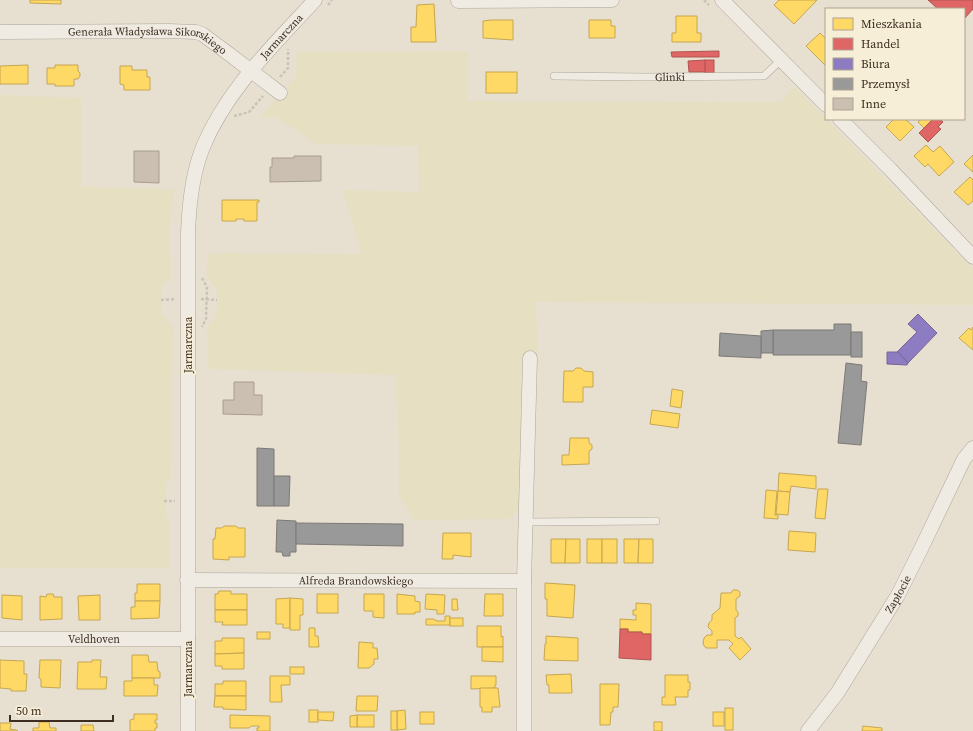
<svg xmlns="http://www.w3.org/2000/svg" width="973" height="731" font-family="'Source Serif 4',serif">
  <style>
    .farmland { fill: #e6dfc2 }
    .homes { fill: #ffd966; stroke: #c5a651 }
    .shops { fill: #e06666; stroke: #af5551 }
    .offices { fill: #8e7cc3; stroke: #766592 }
    .industry { fill: #999; stroke: #7d7975 }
    .building { fill: #cbbfb2; stroke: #a89c90 }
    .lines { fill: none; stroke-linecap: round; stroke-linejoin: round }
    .service-casing { stroke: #ada599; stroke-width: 8 }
    .minor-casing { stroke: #ada599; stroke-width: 15 }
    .path { stroke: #c8c2b9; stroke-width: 2.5; stroke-dasharray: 3 2; stroke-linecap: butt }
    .service { stroke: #efebe3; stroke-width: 7 }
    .minor { stroke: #efebe3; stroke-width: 14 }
    .labels { text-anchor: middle; stroke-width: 4; stroke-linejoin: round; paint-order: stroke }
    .street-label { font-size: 11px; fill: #3d2e20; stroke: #f7eed8 }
  </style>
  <rect width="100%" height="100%" fill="#e7e0d1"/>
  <g class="farmland">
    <polygon points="468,51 468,101 781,102 795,87 973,269 973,305 536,302 538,357 522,355 521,507 509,519 414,520 399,496 399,448 395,375 208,369 207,329 217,311 217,290 206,274 209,253 362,254 342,190 419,192 418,146 316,144 275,116 259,119 296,76 297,52"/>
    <polygon points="0,95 81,98 81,187 174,189 169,235 171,276 161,289 162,315 173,328 171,476 165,485 165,513 170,522 170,568 0,568"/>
  </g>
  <g class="homes">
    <polygon points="30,0 61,0 61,4 30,3"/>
    <polygon points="779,0 817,0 794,24 774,5"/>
    <polygon points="434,4 436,42 411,42 411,27 416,27 417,5"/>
    <polygon points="676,16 697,16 697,33 701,33 701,42 672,42 672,33 676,33"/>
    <polygon points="491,20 513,20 513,40 483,38 483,21"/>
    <polygon points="589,20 611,20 611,26 615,26 615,38 589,38"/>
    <polygon points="820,33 826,39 826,66 806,46"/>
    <polygon points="28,65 28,84 0,84 0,66"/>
    <polygon points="55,65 78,65 78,71 80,73 80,76 78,79 74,79 74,86 55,86 55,84 47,84 47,68 55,68"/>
    <polygon points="120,66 132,66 132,70 147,70 147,77 150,77 150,90 124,90 124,85 120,84"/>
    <rect x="486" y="72" width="31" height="21"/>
    <polygon points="894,119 905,119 914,127 900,141 886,127"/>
    <polygon points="921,119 933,119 924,128 918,122"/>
    <polygon points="926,145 933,152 940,146 954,162 939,176 928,164 925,167 914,156"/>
    <polygon points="973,155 973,172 964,164"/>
    <polygon points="970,177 973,180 973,201 968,205 954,192"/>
    <polygon points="222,200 259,200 259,202 257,202 257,221 244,221 244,219 236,219 236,221 222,221"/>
    <polygon points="973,327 973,350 959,338 969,328 971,330"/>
    <polygon points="576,368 581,368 584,371 593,372 593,387 583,387 583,402 563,402 564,371 573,371"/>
    <polygon points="672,389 683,391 681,408 670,406"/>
    <polygon points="652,410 680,414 678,428 650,424"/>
    <polygon points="570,438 589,438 589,443 592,445 592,449 589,451 589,464 562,465 562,455 569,455"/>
    <polygon points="779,473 816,476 816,489 791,486 790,492 778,491"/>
    <polygon points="818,489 828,489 825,519 815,518"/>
    <polygon points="766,490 777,491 775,515 778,515 778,519 764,518"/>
    <polygon points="778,491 790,492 788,515 776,514"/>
    <polygon points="224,526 236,526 238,528 245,528 245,557 229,557 229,560 213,559 213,539 215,539 216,528 222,528"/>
    <polygon points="789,531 816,533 815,552 788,550"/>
    <polygon points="443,533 471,533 471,557 453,555 453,559 442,559"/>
    <polygon points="551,539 566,539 565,563 551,563"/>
    <polygon points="566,539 580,539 580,563 565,563"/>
    <rect x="587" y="539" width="15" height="24"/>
    <rect x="602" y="539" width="15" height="24"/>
    <polygon points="624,539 639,539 638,563 624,563"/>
    <polygon points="639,539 653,539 653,563 638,563"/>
    <polygon points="545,583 575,585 573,618 547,616 547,599 545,599"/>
    <polygon points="137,584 160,584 160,601 135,601 135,593 137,593"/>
    <polygon points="733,590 737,590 740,592 740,596 736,599 736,610 738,612 738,616 735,618 735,636 739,639 741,637 751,649 740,660 729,648 733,644 729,640 717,640 717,648 706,648 703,644 704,638 707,635 712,635 712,631 708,627 709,623 712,620 712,615 720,608 721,593 731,593"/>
    <polygon points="219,591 231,591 231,594 247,594 247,610 215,610 215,594 218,594"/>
    <polygon points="47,594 53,594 54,597 62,597 62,619 40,620 40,596 46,597"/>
    <rect x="317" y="594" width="21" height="19"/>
    <polygon points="364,594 384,594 384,618 373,617 373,611 364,611"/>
    <polygon points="397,594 415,596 415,601 420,602 420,612 415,612 415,614 397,614"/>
    <polygon points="426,594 445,595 444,614 437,614 437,610 425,609"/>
    <polygon points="485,594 503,594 503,616 484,616"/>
    <polygon points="2,595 22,596 22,620 2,618"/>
    <polygon points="100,595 100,620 79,620 78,596"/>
    <polygon points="290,598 290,628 283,628 283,624 276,624 276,599"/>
    <polygon points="290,598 303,599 303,615 300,615 300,630 290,630"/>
    <polygon points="452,599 457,599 458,610 452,610"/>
    <polygon points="135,601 160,601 159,618 131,619 131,607 135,607"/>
    <polygon points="636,603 651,604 651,634 642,634 642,632 628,632 628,629 620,629 620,619 636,620 636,615 633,615 633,610 636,610"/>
    <polygon points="215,610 247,610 247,625 222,625 223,622 215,622"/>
    <polygon points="445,616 450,616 450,625 426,625 426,619 433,619 437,621 445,621"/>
    <rect x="450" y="618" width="13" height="8"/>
    <polygon points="477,626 501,626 501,637 503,636 503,647 477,647"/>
    <polygon points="309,628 315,628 315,636 318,636 319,647 309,647"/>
    <rect x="257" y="632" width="13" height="7"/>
    <polygon points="546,636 578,638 578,661 544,660 545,644 546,644"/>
    <polygon points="222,638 244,638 244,653 215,654 215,641 222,641"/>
    <polygon points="359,642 373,643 373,648 377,648 378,659 374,659 374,664 369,668 358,668"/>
    <polygon points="482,647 503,647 503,662 482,661"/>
    <polygon points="244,653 244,669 222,669 222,666 215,666 215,654"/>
    <polygon points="132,655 148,655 149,662 157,662 158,671 160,672 160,678 132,678"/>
    <polygon points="0,660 24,661 24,674 27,674 26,691 11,691 11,689 0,688"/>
    <polygon points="40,660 61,660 60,688 41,687 41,679 39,678"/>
    <polygon points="92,660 101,660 100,677 107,677 106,689 77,689 78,662 92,662"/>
    <rect x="290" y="667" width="14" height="7"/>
    <polygon points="571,674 572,693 549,693 549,685 547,685 546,675"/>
    <polygon points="665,675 688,675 688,682 690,682 690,690 688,690 688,697 675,697 676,705 662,705 662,697 665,697"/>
    <polygon points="270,676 290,676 290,685 281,685 282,702 270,702"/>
    <polygon points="471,676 496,676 496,685 495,685 495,688 471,689"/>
    <polygon points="132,678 154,678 154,685 158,685 157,696 124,696 124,681 132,681"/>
    <polygon points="223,681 246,681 246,696 215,696 215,684 223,684"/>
    <polygon points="600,684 619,684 618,707 613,707 613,712 611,712 610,725 600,725"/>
    <polygon points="480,688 498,688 500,707 492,707 492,712 482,712 482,707 480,707"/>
    <polygon points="215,696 246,696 246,710 223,709 223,707 214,707"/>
    <polygon points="357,696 378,696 377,711 356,711"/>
    <rect x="725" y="708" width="8" height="22"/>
    <rect x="309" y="710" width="9" height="12"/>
    <polygon points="405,710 406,729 397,730 397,711"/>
    <rect x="391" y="711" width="6" height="19"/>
    <polygon points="318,712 334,712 333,721 318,720"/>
    <rect x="420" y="712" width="14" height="12"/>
    <rect x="713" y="712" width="11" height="14"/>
    <polygon points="134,714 157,714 157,720 155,720 155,723 157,723 157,728 155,728 155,731 130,731 130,720 134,719"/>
    <polygon points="230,715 270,716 270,731 257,731 257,728 259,728 259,726 251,726 249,728 230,728"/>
    <rect x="357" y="715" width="17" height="12"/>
    <polygon points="357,715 357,727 350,727 350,716"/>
    <polygon points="39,722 49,722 50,728 56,728 56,731 33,731 33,728 39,728"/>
    <rect x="654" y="722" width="8" height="9"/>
    <polygon points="0,723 11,723 10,729 16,730 18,731 0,731"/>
    <polygon points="81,725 93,725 94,731 81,731"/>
    <polygon points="863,726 882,728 882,731 862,731"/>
  </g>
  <g class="shops">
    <polygon points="928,0 973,0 973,9 964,19 964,9 938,9"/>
    <polygon points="719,51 719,57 672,57 671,52"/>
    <rect x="705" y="60" width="9" height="13"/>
    <polygon points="705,60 705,72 689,72 688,61"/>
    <polygon points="933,119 940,119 943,122 938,127 941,129 928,142 919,133"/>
    <polygon points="620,629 628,629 628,632 642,632 642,634 651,634 651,660 619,658"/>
  </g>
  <g class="offices">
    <polygon points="918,314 937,333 908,363 897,352 917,332 908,324"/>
    <polygon points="887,352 898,352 908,363 907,365 887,364"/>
  </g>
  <g class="industry">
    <polygon points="834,324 851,324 851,355 773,355 773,330 834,330"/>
    <polygon points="773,330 773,353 761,353 761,331"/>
    <rect x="851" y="332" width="11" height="25"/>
    <polygon points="720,333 761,336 761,358 719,356"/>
    <polygon points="846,363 862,365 861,381 867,382 861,445 838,443"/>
    <polygon points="257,448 274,449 274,506 257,506"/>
    <polygon points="274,476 290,476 289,506 274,506"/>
    <polygon points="277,520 296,521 296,552 290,552 290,556 283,556 282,552 276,552"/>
    <polygon points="296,523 403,524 403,546 296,544"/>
  </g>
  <g class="building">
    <polygon points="134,151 159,151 159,183 134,182"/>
    <polygon points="294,156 321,156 321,181 270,182 270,167 272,167 272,158 294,158"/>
    <polygon points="234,382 254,382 254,395 262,395 262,415 223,414 223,400 234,400"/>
  </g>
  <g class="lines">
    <defs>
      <g id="service">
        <path id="s1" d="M 554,76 L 645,77 L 764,76 L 781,60"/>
        <polyline points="526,522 656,521"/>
      </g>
      <g id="minor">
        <polyline points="722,0 826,105"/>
        <polyline points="458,1 612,0"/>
        <path id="s2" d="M 0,32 L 169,31 L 196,32 L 202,34 L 229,54 L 280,93"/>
        <polyline points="840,119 891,170 973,257"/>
        <path id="s3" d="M 187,580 L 524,581 L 524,731"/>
        <polyline points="524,581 530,358"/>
        <path id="s4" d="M 0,639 L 188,639"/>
        <path id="s5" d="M 188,731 L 188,233 C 189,205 192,174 203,147 C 227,89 274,45 315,0"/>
        <path id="s6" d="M 808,731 L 838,692 L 898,595 L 921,549 L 964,459 L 973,448"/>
      </g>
    </defs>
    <use href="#service" class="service-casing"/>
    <use href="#minor" class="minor-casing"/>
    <g class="path">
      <polyline points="704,0 709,5"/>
      <polyline points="328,5 332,0"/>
      <polyline points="280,77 288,68 288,49"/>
      <polyline points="234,116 249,112 263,96"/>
      <polyline points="202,278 207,287 206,319 202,327"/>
      <polyline points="201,299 217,300"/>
      <polyline points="161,300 176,299"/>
      <polyline points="164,501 175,501"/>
    </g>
    <use href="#service" class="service"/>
    <use href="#minor" class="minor"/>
  </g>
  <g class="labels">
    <g class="street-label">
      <text dy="4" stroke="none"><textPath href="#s5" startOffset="722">Jarmarczna</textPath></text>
      <text dy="4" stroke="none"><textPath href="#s2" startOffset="150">Generała Władysława Sikorskiego</textPath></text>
      <text dy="4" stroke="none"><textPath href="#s1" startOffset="116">Glinki</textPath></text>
      <text transform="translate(188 345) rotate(-90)" y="4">Jarmarczna</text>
      <text dy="4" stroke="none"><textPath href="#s3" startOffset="169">Alfreda Brandowskiego</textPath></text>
      <text dy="4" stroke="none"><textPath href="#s6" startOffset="164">Zapłocie</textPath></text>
      <text dy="4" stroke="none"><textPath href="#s4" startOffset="94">Veldhoven</textPath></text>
      <text transform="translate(188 669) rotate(-90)" y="4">Jarmarczna</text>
    </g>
  </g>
  <rect x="825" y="8" width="140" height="112" fill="#f7eed8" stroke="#ada18e"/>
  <rect x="833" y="18" width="20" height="12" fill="#ffd966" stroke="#ada18e"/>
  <text x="861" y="28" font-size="12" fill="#3d2e20">Mieszkania</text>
  <rect x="833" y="38" width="20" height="12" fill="#e06666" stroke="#ada18e"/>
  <text x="861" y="48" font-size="12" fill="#3d2e20">Handel</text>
  <rect x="833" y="58" width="20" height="12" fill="#8e7cc3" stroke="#ada18e"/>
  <text x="861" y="68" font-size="12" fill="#3d2e20">Biura</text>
  <rect x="833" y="78" width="20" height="12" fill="#999999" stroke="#ada18e"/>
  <text x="861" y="88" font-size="12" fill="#3d2e20">Przemysł</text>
  <rect x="833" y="98" width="20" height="12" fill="#cbbfb2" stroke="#ada18e"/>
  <text x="861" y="108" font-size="12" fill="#3d2e20">Inne</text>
  <path d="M10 715v6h103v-6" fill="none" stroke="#3d2e20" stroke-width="2"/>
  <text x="16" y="715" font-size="12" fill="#3d2e20" stroke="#f7eed8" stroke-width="3" paint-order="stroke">50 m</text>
</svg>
